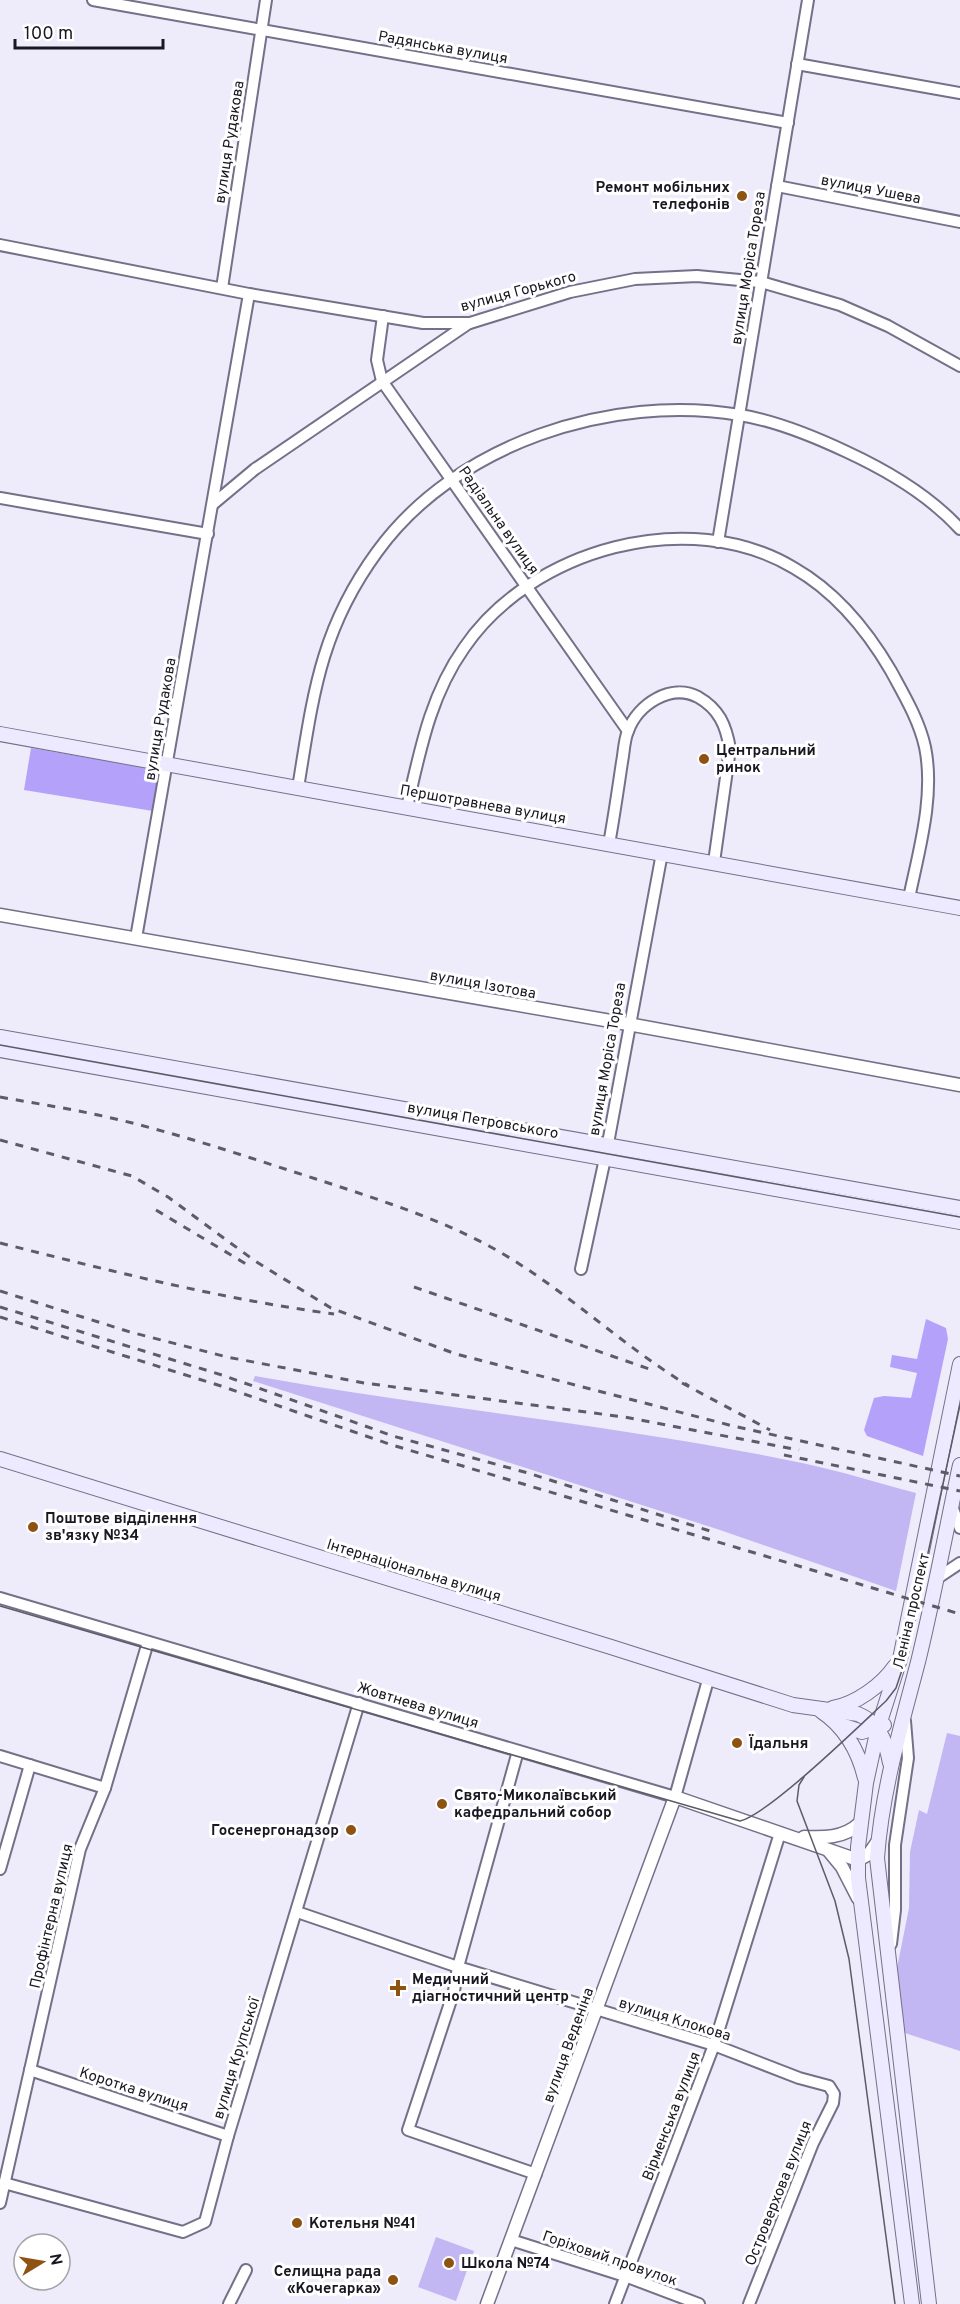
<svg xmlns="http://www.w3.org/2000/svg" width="960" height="2304" font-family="Overpass,sans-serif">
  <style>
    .green { fill: #c2b6f3 }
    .forest { fill: #b4a1f9 }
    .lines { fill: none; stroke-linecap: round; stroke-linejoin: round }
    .minor-casing { stroke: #747088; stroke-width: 14 }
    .tertiary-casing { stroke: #747088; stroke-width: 15 }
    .secondary-casing { stroke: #747088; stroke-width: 16 }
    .minor { stroke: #fff; stroke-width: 10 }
    .tertiary { stroke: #fff; stroke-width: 12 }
    .secondary { stroke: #ede9fe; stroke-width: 14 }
    .tram { stroke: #5d5b67; stroke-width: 1.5 }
    .rail { stroke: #5d5b67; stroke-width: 3; stroke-dasharray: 8 8; stroke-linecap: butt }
    .poi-dot { fill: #8e5213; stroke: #fff; stroke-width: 2 }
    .labels { text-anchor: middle; stroke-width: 6; stroke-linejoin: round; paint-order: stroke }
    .street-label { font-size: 15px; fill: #191721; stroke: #fff }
    .poi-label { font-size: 15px; font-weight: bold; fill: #191721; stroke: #fff; text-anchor: start }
  </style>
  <rect width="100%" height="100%" fill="#eeebfb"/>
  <g class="green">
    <path d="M 255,1376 C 437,1409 621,1425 802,1463 C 840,1471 878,1483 916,1493 L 896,1591 L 717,1529 L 253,1381 Z"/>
    <polygon points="947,1733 960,1736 960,2051 905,2033 897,1968 909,1908 910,1852 919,1810 927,1814"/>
    <polygon points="436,2237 474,2251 456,2301 418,2287"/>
  </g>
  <g class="forest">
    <polygon points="31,748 160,770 153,811 24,790"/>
    <polygon points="926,1319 946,1328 948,1339 923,1456 867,1436 864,1430 874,1398 884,1396 911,1398 917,1373 890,1367 892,1355 917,1359"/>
  </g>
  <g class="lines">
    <defs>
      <g id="minor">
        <polyline points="93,0 788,123"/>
        <polyline points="797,64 960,93"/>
        <polyline points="777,186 960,222"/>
        <polyline points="0,245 249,294 423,323 470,323 570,292 635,279 697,276 761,282 840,305 888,326 960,366"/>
        <polyline points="222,288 266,0"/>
        <polyline points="383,316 377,360 382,381 628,731"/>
        <polyline points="0,498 208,534"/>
        <polyline points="213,504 255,469 469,323"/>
        <polyline points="718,542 808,0"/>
        <path d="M 298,788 C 313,696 320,630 377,552 C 455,444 611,393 740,415 C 777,421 813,436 847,452 C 888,471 930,496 960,529"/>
        <path d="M 407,807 C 420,751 430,696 464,648 C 531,549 689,505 794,568 C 836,592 867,630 891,671 C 904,695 919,720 925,747 C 935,796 919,850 909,898"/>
        <path d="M 609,844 C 614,817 618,789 622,762 C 624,752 624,740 628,731 C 638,704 671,683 698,697 C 719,709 726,725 730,749 L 714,862"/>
        <polyline points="136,938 249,294"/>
        <polyline points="581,1269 606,1154 662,853"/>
        <polyline points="952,1506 960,1528"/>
        <polyline points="936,1579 960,1563"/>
        <polyline points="0,1598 675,1797 708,1680"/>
        <polyline points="518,1751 458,1967 454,1991 408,2130 536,2174"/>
        <polyline points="0,1756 105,1788"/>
        <polyline points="0,1869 30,1765"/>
        <polyline points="297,1912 458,1967 714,2045 799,2078 829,2086 834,2094 833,2103 813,2143 749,2304"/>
        <polyline points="891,1944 895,1910 895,1845 908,1758 905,1721"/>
        <polyline points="30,2070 228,2136"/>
        <polyline points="4,2183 183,2232 205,2222 228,2136 359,1703"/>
        <polyline points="0,2203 80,1849 105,1788 148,1642"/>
        <polyline points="511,2240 625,2276 699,2304"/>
        <polyline points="229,2304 246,2270"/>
        <polyline points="615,2304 714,2045 780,1833"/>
      </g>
      <g id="tertiary">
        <polyline points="0,915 628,1024 960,1085"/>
        <path d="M 804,1837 C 823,1838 844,1838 859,1824"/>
        <polyline points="828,1850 842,1867 858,1898"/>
        <polyline points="487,2304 675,1797 858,1860 869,1854 878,1841"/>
      </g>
      <g id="secondary">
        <polyline points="0,734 960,908"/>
        <polyline points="0,1037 960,1208"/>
        <polyline points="0,1050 960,1222"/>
        <path d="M 0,1459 L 611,1647 L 793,1705 L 858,1714 C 879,1723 886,1741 890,1763"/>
        <path d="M 833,1708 C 856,1704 882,1685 895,1666"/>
        <path d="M 821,1711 C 845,1727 858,1749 865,1778"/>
        <polyline points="841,1725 862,1732 884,1725"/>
        <polyline points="912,2304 858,1878 858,1847 866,1783 878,1728 900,1659 960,1364"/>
        <path d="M 929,2304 L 877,1858 C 882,1790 901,1727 918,1662 C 934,1597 946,1530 960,1465"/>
      </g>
    </defs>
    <use href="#minor" class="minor-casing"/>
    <use href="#tertiary" class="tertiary-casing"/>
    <use href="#secondary" class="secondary-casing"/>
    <use href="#minor" class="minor"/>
    <use href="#tertiary" class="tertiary"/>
    <use href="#secondary" class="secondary"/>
    <g class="tram">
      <polyline points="0,1045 960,1217"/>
      <path d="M 0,1606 L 740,1821 C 769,1814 859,1726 886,1701 L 896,1688 L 904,1664 L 960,1405"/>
      <polyline points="804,1777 799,1785 797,1801 835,1901 849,1959 895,2304"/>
    </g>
    <g class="rail">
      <path d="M 0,1097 C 33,1103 66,1108 98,1115 C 172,1131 244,1156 316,1179 C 374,1198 435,1217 489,1246 C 561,1285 619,1344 689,1386"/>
      <polyline points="0,1140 132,1176 168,1197 255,1261 331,1308 456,1354 733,1426 960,1476"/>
      <polyline points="156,1210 246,1264"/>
      <path d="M 0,1243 C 111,1271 221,1299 334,1314"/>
      <polyline points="414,1287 655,1371"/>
      <polyline points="0,1291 130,1332 227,1357 364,1383 624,1417 799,1450"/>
      <polyline points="0,1307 222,1375 393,1436 528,1473 710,1531"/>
      <polyline points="0,1317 221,1386 392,1445 960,1614"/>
      <polyline points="682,1383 770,1430"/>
      <polyline points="784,1455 960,1491"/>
    </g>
  </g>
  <g class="poi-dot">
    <circle cx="742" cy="196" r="6"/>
    <circle cx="704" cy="759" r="6"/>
    <circle cx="33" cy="1527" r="6"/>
    <circle cx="737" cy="1743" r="6"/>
    <circle cx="442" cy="1804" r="6"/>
    <circle cx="351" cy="1830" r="6"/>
    <path d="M395 1979h6v6h6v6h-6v6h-6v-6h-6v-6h6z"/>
    <circle cx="297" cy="2223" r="6"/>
    <circle cx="449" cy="2263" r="6"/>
    <circle cx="393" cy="2280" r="6"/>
  </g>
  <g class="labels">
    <g class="street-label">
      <text transform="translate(443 47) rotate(10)" y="5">Радянська вулиця</text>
      <text transform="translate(229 142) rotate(-81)" y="5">вулиця Рудакова</text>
      <text transform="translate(871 189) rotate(11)" y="5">вулиця Ушева</text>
      <text transform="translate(748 268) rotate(-81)" y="5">вулиця Моріса Тореза</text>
      <text transform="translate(518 291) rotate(-15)" y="5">вулиця Горького</text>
      <text transform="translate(499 520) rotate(55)" y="5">Радіальна вулиця</text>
      <text transform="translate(160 719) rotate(-80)" y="5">вулиця Рудакова</text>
      <text transform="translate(483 804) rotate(10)" y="5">Першотравнева вулиця</text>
      <text transform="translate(483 984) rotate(10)" y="5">вулиця Ізотова</text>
      <text transform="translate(607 1059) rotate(-80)" y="5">вулиця Моріса Тореза</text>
      <text transform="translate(483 1120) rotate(10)" y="5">вулиця Петровського</text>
      <text transform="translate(414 1570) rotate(17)" y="5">Інтернаціональна вулиця</text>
      <text transform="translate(911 1611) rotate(-77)" y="5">Леніна проспект</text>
      <text transform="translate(418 1705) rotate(17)" y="5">Жовтнева вулиця</text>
      <text transform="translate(51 1916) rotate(-77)" y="5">Профінтерна вулиця</text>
      <text transform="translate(675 2019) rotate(17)" y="5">вулиця Клокова</text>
      <text transform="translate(568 2045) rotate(-70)" y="5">вулиця Веденіна</text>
      <text transform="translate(236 2058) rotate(-73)" y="5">вулиця Крупської</text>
      <text transform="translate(134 2089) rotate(18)" y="5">Коротка вулиця</text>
      <text transform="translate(671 2116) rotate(-69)" y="5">Вірменська вулиця</text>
      <text transform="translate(778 2193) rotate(-68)" y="5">Островерхова вулиця</text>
      <text transform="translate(610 2258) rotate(19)" y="5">Горіховий провулок</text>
    </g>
    <g class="poi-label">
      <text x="730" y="192" text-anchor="end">Ремонт мобільних<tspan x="730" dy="17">телефонів</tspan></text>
      <text x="716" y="755">Центральний<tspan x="716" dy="17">ринок</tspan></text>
      <text x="45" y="1523">Поштове відділення<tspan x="45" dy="17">зв'язку №34</tspan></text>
      <text x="749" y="1748">Їдальня</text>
      <text x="454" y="1800">Свято-Миколаївський<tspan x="454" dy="17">кафедральний собор</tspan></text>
      <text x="339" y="1835" text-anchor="end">Госенергонадзор</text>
      <text x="412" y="1984">Медичний<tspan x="412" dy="17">діагностичний центр</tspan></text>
      <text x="309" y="2228">Котельня №41</text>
      <text x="461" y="2268">Школа №74</text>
      <text x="381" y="2276" text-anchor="end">Селищна рада<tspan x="381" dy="17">«Кочегарка»</tspan></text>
    </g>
  </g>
  <g transform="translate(42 2262) rotate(79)"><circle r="28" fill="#ffffff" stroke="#a3a2a6" stroke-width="1.5"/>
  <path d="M0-4.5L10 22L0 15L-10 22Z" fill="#8e5213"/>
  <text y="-9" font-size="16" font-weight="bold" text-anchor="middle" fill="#191721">N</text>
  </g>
  <path d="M15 39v9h148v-9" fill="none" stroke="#191721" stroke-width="3"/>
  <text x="24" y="39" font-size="18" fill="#191721" stroke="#ffffff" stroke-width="4.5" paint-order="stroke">100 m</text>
</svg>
